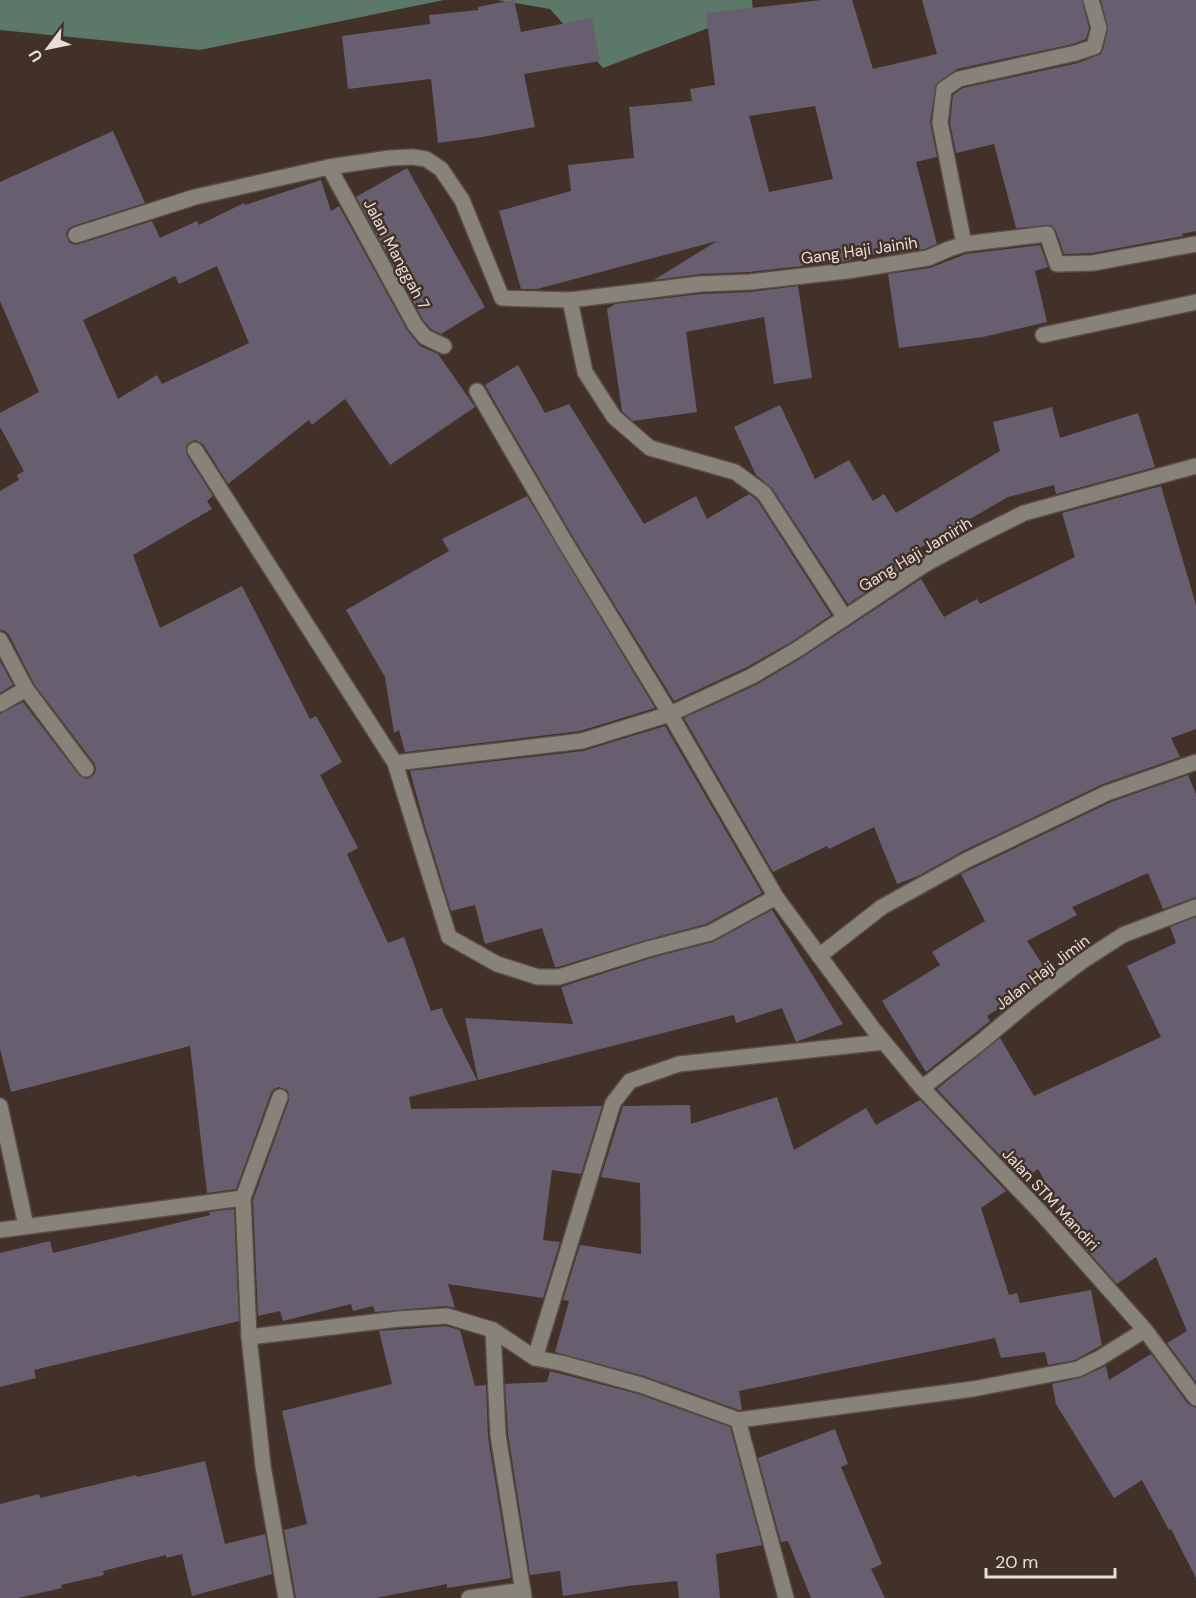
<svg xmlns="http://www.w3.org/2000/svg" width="1196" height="1598" font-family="'DM Sans',sans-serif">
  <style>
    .forest { fill: #5c7869 }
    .building { fill: #675f70; fill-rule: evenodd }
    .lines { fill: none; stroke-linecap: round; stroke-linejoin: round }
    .minor-casing { stroke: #5c4d44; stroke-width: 18 }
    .minor { stroke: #87837b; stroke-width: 15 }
    .labels { text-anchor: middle; stroke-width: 5; stroke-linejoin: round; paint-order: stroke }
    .street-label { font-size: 16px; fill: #e8ddd7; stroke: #413128 }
  </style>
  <rect width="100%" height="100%" fill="#413128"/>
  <g class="forest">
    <polygon points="0,0 444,0 200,50 0,30"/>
    <polygon points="497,0 752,0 753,11 603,68 550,9"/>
  </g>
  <g class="building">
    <polygon points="513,0 514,0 521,32 592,18 600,61 524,74 535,127 482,137 438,143 431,79 348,89 342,36 430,24 429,15 478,10 478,7"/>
    <path d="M 821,0 L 852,0 L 873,69 L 937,54 L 922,0 L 1082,0 L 1089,28 L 1086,39 L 1073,44 L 957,69 L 936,84 L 930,122 L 937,157 L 916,162 L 937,244 L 925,249 L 885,255 L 885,252 L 846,261 L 749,272 L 700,274 L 654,280 L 717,241 L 537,289 L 521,289 L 499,211 L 571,191 L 568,165 L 634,158 L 629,107 L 692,101 L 690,89 L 715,85 L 706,13 ZM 815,106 L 833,179 L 769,192 L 749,116 Z"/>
    <polygon points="1101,0 1196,0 1196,231 1182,234 1183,236 1092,253 1064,254 1056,231 1051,225 1016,228 994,144 956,153 950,123 953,95 963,88 1078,63 1101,54 1103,49 1108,30"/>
    <path d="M 113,131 L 145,203 L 73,226 L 68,229 L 66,234 L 67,238 L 70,243 L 75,245 L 79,244 L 152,221 L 160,238 L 197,221 L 199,225 L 244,203 L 245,205 L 321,180 L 331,211 L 339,206 L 407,330 L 420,346 L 438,354 L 475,407 L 390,465 L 345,399 L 312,425 L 309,420 L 228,484 L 203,444 L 195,440 L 190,442 L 186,446 L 187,455 L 213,496 L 207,501 L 212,509 L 133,555 L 160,628 L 242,586 L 310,719 L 316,716 L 342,762 L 320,775 L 358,848 L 347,854 L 388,943 L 404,937 L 431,1011 L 442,1008 L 445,1017 L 477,1080 L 409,1097 L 411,1109 L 602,1106 L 581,1174 L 552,1170 L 543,1240 L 560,1242 L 543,1298 L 448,1284 L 455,1308 L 446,1306 L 375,1312 L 373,1306 L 353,1311 L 351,1304 L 283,1321 L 280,1311 L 258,1316 L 253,1200 L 289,1100 L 289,1095 L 287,1090 L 279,1087 L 274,1089 L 271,1093 L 236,1189 L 207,1193 L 190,1046 L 11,1092 L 0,1049 L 0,714 L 23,702 L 79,775 L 87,779 L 91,777 L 95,773 L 96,768 L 94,763 L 34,684 L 9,635 L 5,631 L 0,630 L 0,491 L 19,480 L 17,475 L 24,471 L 0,427 L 0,413 L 39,392 L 0,301 L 0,182 ZM 217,266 L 249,343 L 162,384 L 157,375 L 118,399 L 83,320 L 175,276 L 179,284 Z"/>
    <polygon points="407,168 485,307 441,334 431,329 423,320 356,197"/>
    <polygon points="1040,245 1048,267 1035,271 1047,322 983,337 899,348 888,274 930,268 966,254"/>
    <polygon points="798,286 812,378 774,384 764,317 686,332 697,412 633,421 622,411 607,309 615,304 701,294 751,292"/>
    <polygon points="518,365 545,413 569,404 644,524 696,496 707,519 749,494 757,500 831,615 793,641 747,667 674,701 573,537 485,385"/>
    <polygon points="780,405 815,479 849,460 873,501 884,494 896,513 1000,451 993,422 1052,407 1060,438 1138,413 1155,467 1056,494 1054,485 1008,497 920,548 924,554 848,604 772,488 756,475 734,427"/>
    <polygon points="1161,486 1196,605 1196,729 1171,738 1180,757 1103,784 963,851 918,876 897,884 874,827 829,849 827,846 773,872 684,718 756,685 803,657 921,579 944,617 977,599 980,604 1075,557 1062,513"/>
    <polygon points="527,496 655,708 580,731 405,752 399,730 394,733 385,677 346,610 449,551 442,539"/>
    <polygon points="0,661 13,685 0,693"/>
    <polygon points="665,726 762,893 706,924 646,940 558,967 555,967 542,928 485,944 475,905 451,911 425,826 410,771 583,751"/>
    <polygon points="1188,775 1196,794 1196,897 1163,909 1148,873 1072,907 1077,915 1027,941 1049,974 1010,1000 1011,1001 987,1016 990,1021 926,1072 882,1001 940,965 932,952 985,921 961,874 1111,802"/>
    <polygon points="772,910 843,1024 796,1042 782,1008 736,1023 734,1015 478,1080 465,1018 573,1024 561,987 651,958 713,942"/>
    <polygon points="1196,917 1196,1382 1167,1343 1187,1331 1156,1257 1117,1284 1077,1239 1038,1169 1023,1180 937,1089 1000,1038 1034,1096 1161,1037 1127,966 1176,943 1170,927"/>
    <polygon points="777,1097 794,1150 866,1108 876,1125 920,1100 1006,1191 981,1208 1009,1295 1017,1293 1020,1303 1091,1290 1102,1345 1075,1360 1048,1365 1045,1352 1001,1358 995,1338 739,1391 742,1410 739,1410 644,1376 555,1352 569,1301 563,1300 580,1245 641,1254 640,1183 601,1177 623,1106 690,1105 691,1124"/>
    <polygon points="234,1209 239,1321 34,1370 36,1378 0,1387 0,1253 50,1241 53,1253 210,1215 209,1212"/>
    <polygon points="446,1326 460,1330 475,1386 486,1385 488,1437 511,1578 447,1588 447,1584 376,1598 296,1598 284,1530 307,1524 282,1411 392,1384 379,1331"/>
    <polygon points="1151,1354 1188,1404 1196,1408 1196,1578 1171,1529 1169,1530 1142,1480 1114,1498 1056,1404 1052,1384 1080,1378 1106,1366 1109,1380"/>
    <polygon points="550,1371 638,1394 730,1427 762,1545 716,1554 720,1598 679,1598 677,1581 628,1586 563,1596 560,1571 530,1575 508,1434 505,1384 547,1382"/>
    <polygon points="835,1429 848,1464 841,1467 882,1564 871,1569 885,1598 811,1598 788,1541 781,1542 758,1458"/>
    <polygon points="205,1461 225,1544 265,1534 272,1574 192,1596 182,1554 166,1558 166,1555 103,1571 104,1575 61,1585 62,1588 18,1598 0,1598 0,1504 39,1494 40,1498 136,1475 137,1477"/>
  </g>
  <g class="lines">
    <defs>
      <g id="minor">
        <polyline points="329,167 415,325 425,337 444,346"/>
        <polyline points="76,235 195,197 329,167 390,158 412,157 426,159 441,169 462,200 502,298 570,300 700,284 750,282 847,271 928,258 949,249 964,244 940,123 944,89 959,79 1076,53 1094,47 1099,28 1091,0"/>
        <polyline points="964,244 1047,234 1057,264 1093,263 1196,244"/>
        <polyline points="570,300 585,372 614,417 650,448 735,472 764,493 845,618"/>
        <polyline points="1043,335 1196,302"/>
        <polyline points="477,391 565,542 670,714 776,897 874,1030 922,1088 1043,1215 1145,1330 1196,1398"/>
        <polyline points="195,450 395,763 449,937 497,964 538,977 559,977 648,949 710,933 776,897"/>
        <polyline points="0,640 26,689 86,769"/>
        <polyline points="0,704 26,689"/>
        <polyline points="395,763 582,741 670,714 752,676 798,649 924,565 972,539 1024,513 1196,466"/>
        <polyline points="819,956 882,907 967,860 1107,793 1196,762"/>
        <polyline points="922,1088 981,1042 1031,1000 1081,962 1123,935 1196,907"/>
        <polyline points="280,1097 243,1198 249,1337 263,1466 286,1598"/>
        <polyline points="0,1106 26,1226"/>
        <polyline points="0,1230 243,1198"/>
        <polyline points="493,1330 498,1435 524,1598"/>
        <polyline points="249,1337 399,1319 447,1316 493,1330 535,1358 561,1363 641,1385 738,1420 973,1389 1078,1369 1100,1358 1145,1330"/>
        <polyline points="535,1358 609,1116 613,1103 630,1081 679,1064 884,1042"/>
        <polyline points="738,1420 786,1598"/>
        <polyline points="469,1598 523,1590"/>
      </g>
    </defs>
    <use href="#minor" class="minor-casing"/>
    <use href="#minor" class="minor"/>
  </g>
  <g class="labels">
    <g class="street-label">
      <text transform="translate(859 250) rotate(-8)" y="6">Gang Haji Jainih</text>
      <text transform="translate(397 254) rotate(62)" y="6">Jalan Manggah 7</text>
      <text transform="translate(915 554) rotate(-31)" y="6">Gang Haji Jamirih</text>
      <text transform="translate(1042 972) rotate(-37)" y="6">Jalan Haji Jimin</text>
      <text transform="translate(1051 1199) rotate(47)" y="6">Jalan STM Mandiri</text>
    </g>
  </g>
  <g transform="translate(48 48) rotate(238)" stroke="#413128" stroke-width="4.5" paint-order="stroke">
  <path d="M0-4.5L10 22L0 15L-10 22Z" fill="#e8ddd7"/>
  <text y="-9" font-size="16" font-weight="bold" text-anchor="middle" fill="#e8ddd7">U</text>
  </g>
  <path d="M986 1568v9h129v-9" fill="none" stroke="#e8ddd7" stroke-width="3"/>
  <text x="995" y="1568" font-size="18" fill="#e8ddd7" stroke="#413128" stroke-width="4.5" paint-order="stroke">20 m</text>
</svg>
